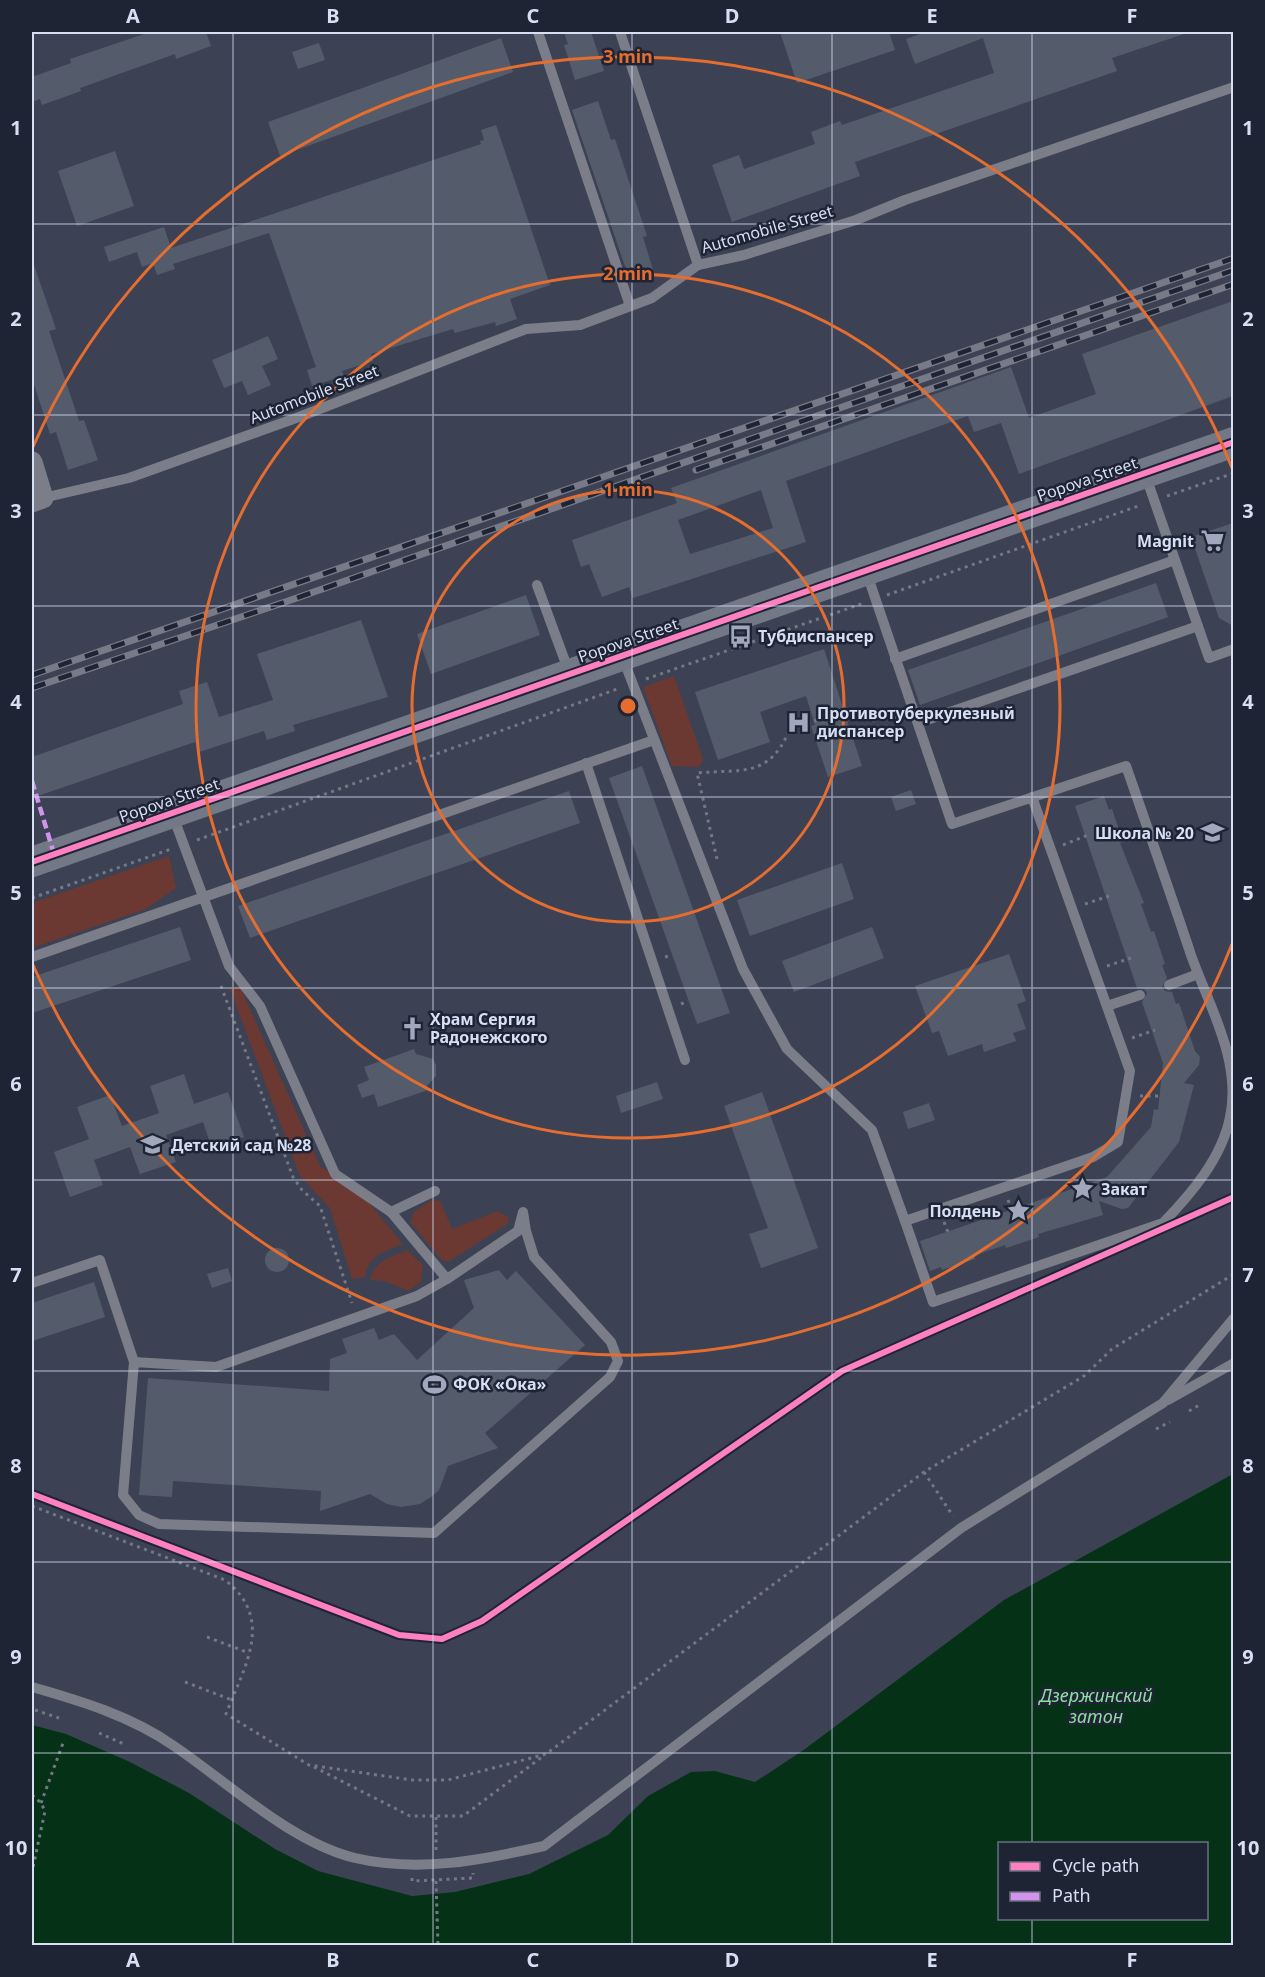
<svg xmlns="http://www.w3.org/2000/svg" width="1265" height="1977" font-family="'Noto Sans',sans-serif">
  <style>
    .green { fill: #6c3832 }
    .water { fill: #053216; fill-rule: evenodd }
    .building { fill: #545c6b; fill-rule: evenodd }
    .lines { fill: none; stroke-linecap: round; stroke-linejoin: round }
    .path { stroke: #747884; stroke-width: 3; stroke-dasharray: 3 4.5; stroke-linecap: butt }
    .lane { stroke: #7b7e89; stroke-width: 10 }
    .street { stroke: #7b7e89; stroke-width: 21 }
    .secondary { stroke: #737886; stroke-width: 30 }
    .rail-casing { stroke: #787b87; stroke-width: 7 }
    .rail { stroke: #1e2434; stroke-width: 4.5; stroke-dasharray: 14; stroke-linecap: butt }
    .quiet { stroke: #d193ec; stroke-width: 4.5; stroke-dasharray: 9 4.5; stroke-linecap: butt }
    .cycleway-casing { stroke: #1e2434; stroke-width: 10 }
    .cycleway { stroke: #ff80c0; stroke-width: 6 }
    .grid { fill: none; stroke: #d7dff5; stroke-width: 1.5; stroke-opacity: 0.55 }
    .ring { fill: none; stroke: #e56d2f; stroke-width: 3 }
    .labels { text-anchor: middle; stroke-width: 5; stroke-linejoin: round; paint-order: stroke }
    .street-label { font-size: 16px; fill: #d7dff5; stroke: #1e2434 }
    .poi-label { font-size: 16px; font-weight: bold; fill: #d7dff5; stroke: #1e2434; text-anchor: start }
    .water-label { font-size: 18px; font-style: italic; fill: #8cdf9d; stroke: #1e2434 }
    .centre { fill: #e56d2f; stroke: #1e2434; stroke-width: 3 }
    .ring-label { font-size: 18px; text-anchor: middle; font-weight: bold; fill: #e56d2f; stroke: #1e2434; stroke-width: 5; stroke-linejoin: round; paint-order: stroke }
    .neatline { fill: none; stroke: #d7dff5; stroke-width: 2 }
    .grid-label { font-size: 20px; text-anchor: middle; font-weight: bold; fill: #d7dff5 }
  </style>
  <rect width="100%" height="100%" fill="#3c4254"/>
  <g class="green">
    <polygon points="674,676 703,759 699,767 672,766 643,687"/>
    <polygon points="169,856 176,888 146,909 32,948 32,903"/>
    <path d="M 237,986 L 242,991 L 320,1166 L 364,1197 L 403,1244 C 384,1252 368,1255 365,1277 L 352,1279 L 330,1208 L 300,1176 L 230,989 Z"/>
    <polygon points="432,1200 440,1201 452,1229 498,1211 509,1218 507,1224 448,1262 441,1259 410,1222 415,1211"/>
    <path d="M 407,1250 L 423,1265 L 421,1282 L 408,1291 L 385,1281 L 370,1280 C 374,1261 390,1257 407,1250 Z"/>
  </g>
  <path class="water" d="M 1233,1474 L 1233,1945 L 32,1945 L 32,1725 L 66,1734 L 130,1762 L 189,1793 L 275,1849 L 318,1871 L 412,1896 L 455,1892 L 529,1874 L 608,1835 L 648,1796 L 691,1772 L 715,1771 L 755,1782 L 805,1749 L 1004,1600 ZM 1000,1844 L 1206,1844 L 1206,1918 L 1000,1918 Z"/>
  <g class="building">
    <polygon points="150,32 206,32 211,46 176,59 175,54 80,88 81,91 42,105 40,99 32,102 32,77 71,63 70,59"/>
    <polygon points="564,32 591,32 604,71 575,80 564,45 568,44"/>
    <polygon points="780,32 889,32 895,50 797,83"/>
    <polygon points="926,32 1184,32 1184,34 1112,58 1117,71 855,162 860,176 732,222 712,165 739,155 744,169 815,144 811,132 840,121 842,125 994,73 983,38 915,64 906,39"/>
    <polygon points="501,38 513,72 280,156 268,122"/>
    <polygon points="319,43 325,60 298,69 292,52"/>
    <polygon points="598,101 611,140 615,139 647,236 643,237 653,270 629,278 572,110"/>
    <polygon points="496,125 550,285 510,299 517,319 496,326 495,322 455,333 453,329 371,354 373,361 342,371 344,376 312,386 307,370 316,367 269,233 173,264 175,269 157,275 153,263 142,267 137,252 109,262 104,247 164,227 171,248 481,144 480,141 484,140 481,130"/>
    <polygon points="115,151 134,206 77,226 58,171"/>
    <polygon points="34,265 56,329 49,331 79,421 84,420 98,460 68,470 56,432 50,434 32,378 32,266"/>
    <path d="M 1233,301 L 1233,396 L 1019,474 L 1001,423 L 974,432 L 968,416 L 786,481 L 806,542 L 633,598 L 629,587 L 602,597 L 589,564 L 581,567 L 572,540 L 677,503 L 671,488 L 1011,367 L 1029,418 L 1096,394 L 1082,354 ZM 761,490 L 773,528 L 690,554 L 678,520 Z"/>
    <polygon points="268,336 278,359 262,366 271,385 248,395 242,381 224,388 212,360"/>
    <polygon points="1233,523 1233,626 1219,618 1191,537"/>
    <polygon points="1156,583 1168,617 920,705 908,670"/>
    <polygon points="526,595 540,635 431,674 417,634"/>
    <polygon points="361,620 388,697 293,725 295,731 267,740 264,731 199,752 195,742 32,798 32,757 183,704 179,691 207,682 219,717 273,700 257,654"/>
    <polygon points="824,649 862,766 828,777 811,726 815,725 806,696 760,712 770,742 718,760 695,692"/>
    <polygon points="642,766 730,1013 697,1024 609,778"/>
    <polygon points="911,790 916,804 896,811 891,797"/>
    <polygon points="569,791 580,823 250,938 238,906"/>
    <polygon points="1104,796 1109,810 1112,809 1123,842 1120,843 1144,903 1141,904 1151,932 1154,931 1165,964 1162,965 1167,978 1162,987 1165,991 1172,992 1176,1004 1179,1003 1195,1051 1200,1057 1199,1065 1184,1083 1194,1085 1179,1142 1128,1208 1122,1209 1099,1201 1103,1215 1038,1234 1039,1237 1006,1248 1005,1245 990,1250 974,1256 975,1259 942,1270 941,1267 930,1271 920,1241 1107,1177 1151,1127 1154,1109 1158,1110 1163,1063 1142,1002 1147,993 1144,989 1137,988 1075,806"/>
    <polygon points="842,863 854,899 750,936 737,900"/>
    <polygon points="180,927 191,960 32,1013 32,977"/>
    <polygon points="872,927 884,958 794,992 782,961"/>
    <polygon points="1009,954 1026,1001 1017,1004 1026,1029 1013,1033 1016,1041 984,1052 982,1044 948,1056 939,1031 932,1033 915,986"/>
    <polygon points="414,1049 416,1054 433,1059 436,1065 436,1076 427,1086 428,1090 378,1107 374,1094 362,1098 357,1085 369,1080 364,1067"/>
    <polygon points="184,1074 194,1104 228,1092 244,1137 212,1148 203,1122 166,1135 176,1162 140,1174 130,1147 94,1160 103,1185 70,1197 54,1152 89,1139 77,1107 110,1095 122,1126 159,1113 150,1086"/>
    <polygon points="657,1082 663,1099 621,1113 616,1096"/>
    <polygon points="762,1092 818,1248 761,1268 749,1234 768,1228 724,1106"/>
    <polygon points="929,1103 935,1120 908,1129 903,1112"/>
    <circle cx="277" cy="1260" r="12"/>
    <polygon points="228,1268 232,1281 212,1288 207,1274"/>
    <polygon points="499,1270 507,1280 516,1271 585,1345 485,1433 498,1448 448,1466 439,1490 431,1497 420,1504 401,1507 387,1504 370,1494 320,1511 321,1491 173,1481 172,1497 139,1495 148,1378 329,1391 330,1359 347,1353 342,1339 374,1328 379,1340 394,1334 417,1360 474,1308 464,1280"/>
    <polygon points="94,1282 105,1317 32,1341 32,1303"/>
  </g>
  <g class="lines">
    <g class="path">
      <polyline points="1167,496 1234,473"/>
      <polyline points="887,595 1141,505"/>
      <polyline points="646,679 864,603"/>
      <polyline points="844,712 870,721 900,717"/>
      <polyline points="197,840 620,688"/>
      <polyline points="1063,845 1088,835"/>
      <path d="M 717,859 L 697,773 C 741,769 769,778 789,731 L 822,718"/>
      <polyline points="32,898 171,849"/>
      <polyline points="1085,904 1109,896"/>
      <polyline points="665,957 672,955"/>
      <polyline points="1107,966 1131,958"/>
      <polyline points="221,986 293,1177 302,1190 320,1206 352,1303"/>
      <polyline points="681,1004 688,1001"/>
      <polyline points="1132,1038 1155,1030"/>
      <polyline points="1140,1096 1160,1096"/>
      <polyline points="1071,1179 1076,1191"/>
      <polyline points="1008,1200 1013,1213"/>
      <polyline points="944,1222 949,1235"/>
      <polyline points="1189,1411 1201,1404"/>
      <polyline points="1156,1429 1170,1422"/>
      <polyline points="924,1472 953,1516"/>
      <path d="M 32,1506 L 225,1580 C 275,1619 245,1665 226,1714 L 309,1765 L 412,1780 L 448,1780 L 546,1754 L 924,1472 L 1084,1376 L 1112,1349 L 1234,1274"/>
      <polyline points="207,1637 249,1653"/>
      <polyline points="185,1682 232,1700"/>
      <polyline points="35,1710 59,1718"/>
      <polyline points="99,1733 124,1744"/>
      <polyline points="314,1767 410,1816 463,1816 542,1757"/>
      <polyline points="32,1795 41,1803 45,1811 32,1872"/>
      <polyline points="41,1803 63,1743"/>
      <polyline points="436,1850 436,1816"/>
      <polyline points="412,1878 412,1881 473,1878 473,1873"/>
      <polyline points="436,1881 438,1946"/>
    </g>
    <g class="lane">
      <polyline points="538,32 630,306"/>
      <polyline points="620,32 698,265"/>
      <polyline points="1145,474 1209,658 1234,649"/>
      <polyline points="43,498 129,478 299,417 526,329 580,325 652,298 698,265 744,255 856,220 905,200 1234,87"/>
      <path d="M 866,571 L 952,824 L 1126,766 C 1148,829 1170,892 1191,955 C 1209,1006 1242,1061 1230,1117 C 1222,1158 1191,1194 1163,1223 L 933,1302 L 905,1221 L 1093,1157 L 1118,1142 L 1130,1071 L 1032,797"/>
      <polyline points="537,585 569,672"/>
      <polyline points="622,656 743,969 787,1049 872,1130 905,1221"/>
      <polyline points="895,659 1175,560"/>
      <polyline points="916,716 927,720 1198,626"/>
      <polyline points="586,763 685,1060"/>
      <polyline points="173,816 229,966 260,1006 335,1174 391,1212 435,1191"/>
      <polyline points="32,957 654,740"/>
      <polyline points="1169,985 1198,974"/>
      <polyline points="1107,1006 1140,995"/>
      <polyline points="391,1212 447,1279 518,1231 523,1212 526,1231 534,1257 611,1342 618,1361 610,1377 434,1533 159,1524 139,1515 123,1495 134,1362 216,1367 417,1296 447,1279"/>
      <polyline points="32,1283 100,1260 134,1362"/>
      <polyline points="1168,1400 1234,1363"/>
      <path d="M 32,1687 C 81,1701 131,1716 174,1746 C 227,1782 292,1843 355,1858 C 419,1873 482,1860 544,1846 L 961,1528 L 1163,1403 L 1234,1318"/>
    </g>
    <polyline class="street" points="32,462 43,498 32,502"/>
    <polyline class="secondary" points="32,862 1234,442"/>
    <defs>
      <g id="rail">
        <polyline points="696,470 1234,284"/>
        <polyline points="32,675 1234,258"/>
        <polyline points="32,688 288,601 1234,270"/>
      </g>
    </defs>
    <use href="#rail" class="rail-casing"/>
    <use href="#rail" class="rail"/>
    <polyline class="quiet" points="32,781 54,854"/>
    <defs>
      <g id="cycleway">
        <polyline points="32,862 1234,442"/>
        <polyline points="32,1494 399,1635 442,1639 482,1621 842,1371 1234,1197"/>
      </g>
    </defs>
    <use href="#cycleway" class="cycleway-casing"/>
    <use href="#cycleway" class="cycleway"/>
  </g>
  <path class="grid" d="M 233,32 L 233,1946M 433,32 L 433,1946M 632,32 L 632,1946M 832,32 L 832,1946M 1032,32 L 1032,1844M 32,224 L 1234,224M 32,415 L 1234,415M 32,606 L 1234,606M 32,797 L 1234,797M 32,988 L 1234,988M 32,1180 L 1234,1180M 32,1371 L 1234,1371M 32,1562 L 1234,1562M 32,1753 L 1234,1753M 1032,1918 L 1032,1946"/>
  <g class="ring">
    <circle cx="628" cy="706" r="216"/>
    <circle cx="628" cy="706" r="432"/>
    <path d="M1232 944A649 649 0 0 1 33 965M33 447A649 649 0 0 1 1232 468"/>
  </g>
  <defs>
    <symbol id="supermarket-bare" viewBox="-9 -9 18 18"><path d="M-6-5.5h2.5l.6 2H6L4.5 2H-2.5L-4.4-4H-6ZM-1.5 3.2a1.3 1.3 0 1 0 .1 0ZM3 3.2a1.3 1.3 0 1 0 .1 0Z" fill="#a1a8bd" stroke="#1e2434" stroke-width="2.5" paint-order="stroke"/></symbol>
    <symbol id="bus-bare" viewBox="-9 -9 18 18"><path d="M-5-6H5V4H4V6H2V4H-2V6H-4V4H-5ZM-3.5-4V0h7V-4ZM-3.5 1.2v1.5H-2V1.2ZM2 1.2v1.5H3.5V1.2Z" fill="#a1a8bd" stroke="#1e2434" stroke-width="2.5" paint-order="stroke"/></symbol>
    <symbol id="hospital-bare" viewBox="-9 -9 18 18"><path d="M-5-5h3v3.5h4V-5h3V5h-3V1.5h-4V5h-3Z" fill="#a1a8bd" stroke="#1e2434" stroke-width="2.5" paint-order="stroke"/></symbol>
    <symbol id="school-bare" viewBox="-9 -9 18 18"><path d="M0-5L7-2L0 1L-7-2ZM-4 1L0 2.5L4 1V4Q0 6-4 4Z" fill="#a1a8bd" stroke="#1e2434" stroke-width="2.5" paint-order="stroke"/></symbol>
    <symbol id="church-bare" viewBox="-9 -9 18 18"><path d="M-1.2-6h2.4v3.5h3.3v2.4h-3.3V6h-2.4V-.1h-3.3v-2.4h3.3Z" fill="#a1a8bd" stroke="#1e2434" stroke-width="2.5" paint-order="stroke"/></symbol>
    <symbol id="sight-bare" viewBox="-9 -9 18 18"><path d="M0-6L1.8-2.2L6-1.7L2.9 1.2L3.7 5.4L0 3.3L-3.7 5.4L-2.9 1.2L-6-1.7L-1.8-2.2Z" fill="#a1a8bd" stroke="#1e2434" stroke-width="2.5" paint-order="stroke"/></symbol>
    <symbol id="stadium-bare" viewBox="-9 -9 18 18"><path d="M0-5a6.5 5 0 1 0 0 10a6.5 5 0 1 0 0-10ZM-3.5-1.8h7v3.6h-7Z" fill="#a1a8bd" stroke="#1e2434" stroke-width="2.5" paint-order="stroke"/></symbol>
  </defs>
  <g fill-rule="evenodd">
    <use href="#supermarket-bare" x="1196" y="524" width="33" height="33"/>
    <use href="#bus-bare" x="724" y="620" width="33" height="33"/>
    <use href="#hospital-bare" x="782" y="706" width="33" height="33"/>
    <use href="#school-bare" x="1196" y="816" width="33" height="33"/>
    <use href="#church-bare" x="396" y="1012" width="33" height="33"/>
    <use href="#school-bare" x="136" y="1128" width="33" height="33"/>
    <use href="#sight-bare" x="1066" y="1172" width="33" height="33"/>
    <use href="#sight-bare" x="1002" y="1194" width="33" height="33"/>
    <use href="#stadium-bare" x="418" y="1368" width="33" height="33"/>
  </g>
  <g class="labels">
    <g class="street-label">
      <text transform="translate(767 229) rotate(-16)" y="6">Automobile Street</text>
      <text transform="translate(314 394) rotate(-21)" y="6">Automobile Street</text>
      <text transform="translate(1087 479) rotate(-19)" y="6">Popova Street</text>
      <text transform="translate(628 640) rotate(-19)" y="6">Popova Street</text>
      <text transform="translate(169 800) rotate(-19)" y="6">Popova Street</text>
    </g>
    <g class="poi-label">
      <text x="1194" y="547" text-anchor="end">Magnit</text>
      <text x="758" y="642">Тубдиспансер</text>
      <text x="817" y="719">Противотуберкулезный<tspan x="817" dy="18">диспансер</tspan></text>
      <text x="1194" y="839" text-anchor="end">Школа № 20</text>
      <text x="430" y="1025">Храм Сергия<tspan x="430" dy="18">Радонежского</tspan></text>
      <text x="171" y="1151">Детский сад №28</text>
      <text x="1101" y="1195">Закат</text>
      <text x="1001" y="1217" text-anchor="end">Полдень</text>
      <text x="453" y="1390">ФОК «Ока»</text>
    </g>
    <g class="water-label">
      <text x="1096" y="1702">Дзержинский<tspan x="1096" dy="21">затон</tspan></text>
    </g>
  </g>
  <circle cx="628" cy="706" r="9" class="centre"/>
  <g class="ring-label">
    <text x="628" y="63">3 min</text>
    <text x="628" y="280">2 min</text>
    <text x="628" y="496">1 min</text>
  </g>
  <rect width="1265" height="1977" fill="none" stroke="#1e2434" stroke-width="66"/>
  <rect x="998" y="1842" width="210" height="78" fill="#1e2434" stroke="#686f81" stroke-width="1.5"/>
  <rect x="1010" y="1862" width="30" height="9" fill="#ff80c0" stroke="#686f81" stroke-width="1.5"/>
  <text x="1052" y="1872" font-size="18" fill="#d7dff5">Cycle path</text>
  <rect x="1010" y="1892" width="30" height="9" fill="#d193ec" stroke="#686f81" stroke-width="1.5"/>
  <text x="1052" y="1902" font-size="18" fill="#d7dff5">Path</text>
  <rect x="33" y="33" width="1199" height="1911" class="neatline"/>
  <g class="grid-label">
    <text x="133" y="23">A</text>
    <text x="333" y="23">B</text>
    <text x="533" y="23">C</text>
    <text x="732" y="23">D</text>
    <text x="932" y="23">E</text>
    <text x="1132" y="23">F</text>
    <text x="16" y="135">1</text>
    <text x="1248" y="135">1</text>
    <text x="16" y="326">2</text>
    <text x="1248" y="326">2</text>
    <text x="16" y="518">3</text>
    <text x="1248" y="518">3</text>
    <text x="16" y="709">4</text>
    <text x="1248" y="709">4</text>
    <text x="16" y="900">5</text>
    <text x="1248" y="900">5</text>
    <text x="16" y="1091">6</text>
    <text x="1248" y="1091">6</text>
    <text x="16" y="1282">7</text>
    <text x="1248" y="1282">7</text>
    <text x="16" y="1473">8</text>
    <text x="1248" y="1473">8</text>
    <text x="16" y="1664">9</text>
    <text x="1248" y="1664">9</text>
    <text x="16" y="1855">10</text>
    <text x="1248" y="1855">10</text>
    <text x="133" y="1967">A</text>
    <text x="333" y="1967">B</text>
    <text x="533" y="1967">C</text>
    <text x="732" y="1967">D</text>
    <text x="932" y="1967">E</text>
    <text x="1132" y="1967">F</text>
  </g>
</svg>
